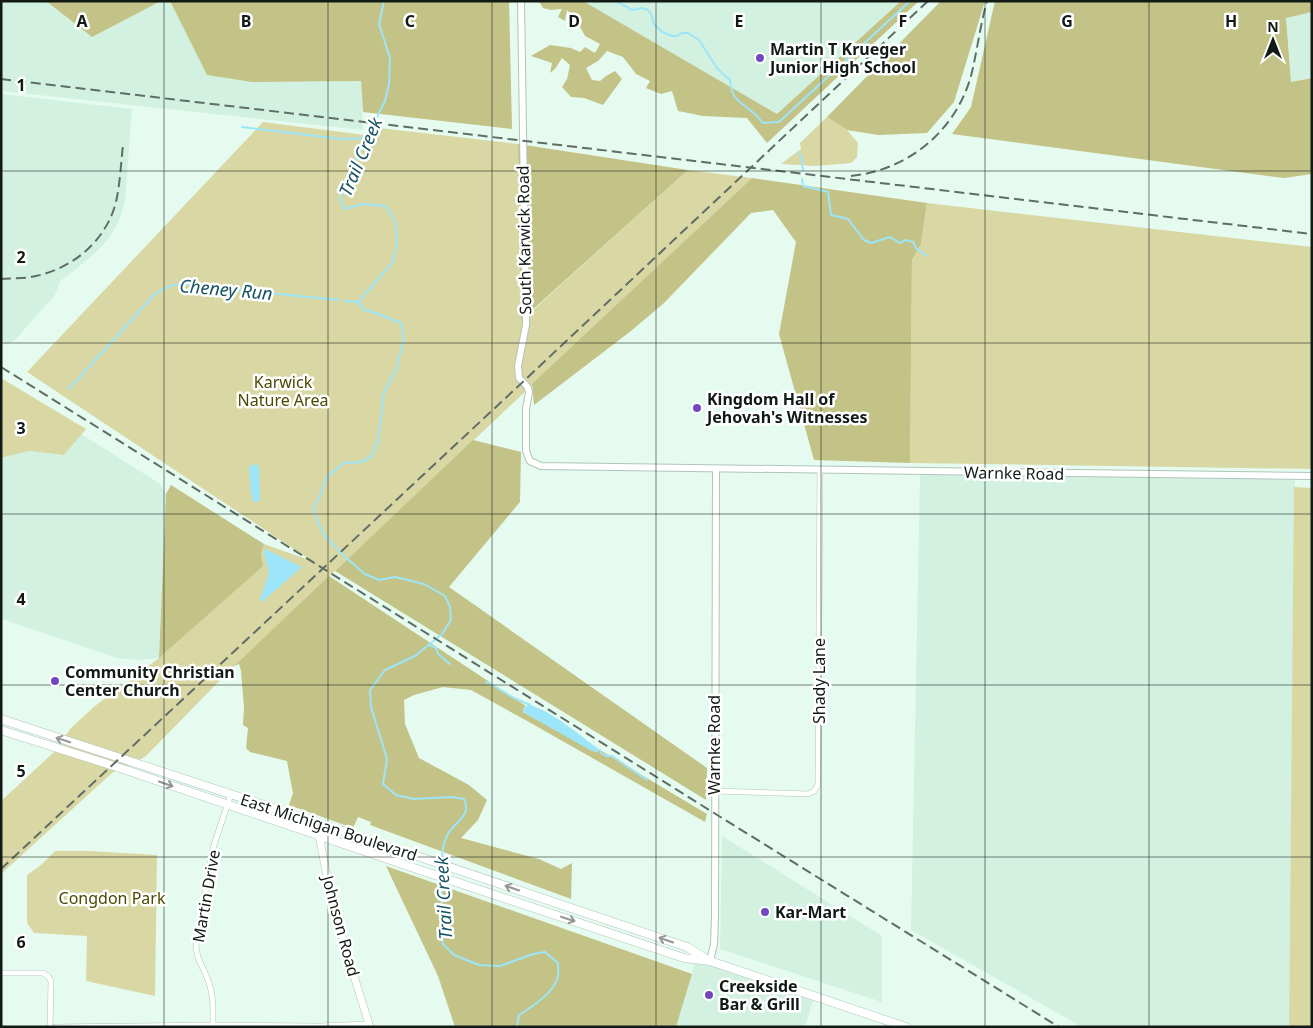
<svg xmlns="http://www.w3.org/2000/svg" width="1313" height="1028" font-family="'Noto Sans',sans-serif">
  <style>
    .built { fill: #d3f1e1 }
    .green { fill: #d9d8a4 }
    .forest { fill: #c3c287 }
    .water { fill: #9de6f9 }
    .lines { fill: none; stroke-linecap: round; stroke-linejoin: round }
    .stream { stroke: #9de6f9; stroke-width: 2 }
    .minor-casing { stroke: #b0c5ba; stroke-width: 6 }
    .tertiary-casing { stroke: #b0c5ba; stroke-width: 8 }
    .secondary-casing { stroke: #b0c5ba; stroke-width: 8 }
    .primary-casing { stroke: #b0c5ba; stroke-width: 9 }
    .minor { stroke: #fff; stroke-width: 5 }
    .tertiary { stroke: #fff; stroke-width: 6 }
    .secondary { stroke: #fff; stroke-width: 7 }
    .primary { stroke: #fff; stroke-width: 8 }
    .rail { stroke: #5f6d66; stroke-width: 2; stroke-dasharray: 10 5; stroke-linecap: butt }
    .oneway { stroke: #949896 }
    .grid { fill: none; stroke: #121a16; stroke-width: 1; stroke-opacity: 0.55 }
    .poi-dot { fill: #7447bf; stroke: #fff; stroke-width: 2 }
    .labels { text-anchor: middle; stroke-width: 5; stroke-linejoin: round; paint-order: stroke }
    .poi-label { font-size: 16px; font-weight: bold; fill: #121a16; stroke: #fff; text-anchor: start }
    .street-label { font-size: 16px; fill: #121a16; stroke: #fff }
    .park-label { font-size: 16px; fill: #4c4900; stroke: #fff }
    .water-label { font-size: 18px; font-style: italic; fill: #165462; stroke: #fff }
    .grid-label { font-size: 16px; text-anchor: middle; font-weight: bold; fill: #121a16; stroke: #fff; stroke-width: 5; stroke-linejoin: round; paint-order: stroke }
  </style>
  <rect width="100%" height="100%" fill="#e5fbef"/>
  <g class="built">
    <polygon points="1,1 46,1 92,37 161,1 170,1 207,75 252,82 361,81 363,130 1,91"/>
    <polygon points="583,1 901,1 777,114"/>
    <polygon points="1312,12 1312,78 1291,82 1286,17"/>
    <polygon points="1,94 132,109 125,199 121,215 116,226 107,241 96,252 74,271 60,281 55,295 14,341 8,344 1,344"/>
    <polygon points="81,434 159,483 166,494 159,658 137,660 117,658 2,619 1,621 1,458 29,451 64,455"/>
    <polygon points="920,475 1295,479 1289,1027 1082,1027 911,930"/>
    <polygon points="722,836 882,936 882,1002 720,949"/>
    <polygon points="695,963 709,963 814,998 805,1027 676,1027"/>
  </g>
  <g class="green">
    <polygon points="827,117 847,130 858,143 857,157 851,163 815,166 781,164 801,149 800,143"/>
    <polygon points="263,122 365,135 379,128 518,144 522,320 688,170 752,178 234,666 145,757 112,773 1,874 1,801 53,753 71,728 95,706 159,658 262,566 261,554 264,544 312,561 27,372"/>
    <polygon points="927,203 1312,247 1312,469 910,463 912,260 921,244"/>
    <polygon points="1,378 86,429 64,455 29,451 1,458"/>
    <polygon points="1294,487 1312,488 1312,1027 1289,1027"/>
    <polygon points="55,851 90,851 157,855 155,996 86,981 87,936 34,933 27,923 27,875 41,865"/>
  </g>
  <g class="forest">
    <polygon points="46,1 161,1 92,37"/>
    <polygon points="170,1 509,1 512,129 363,112 361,81 252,82 207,75"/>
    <polygon points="539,1 583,1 777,114 901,1 919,1 767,143 747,118 703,116 678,111 672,91 661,94 646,88 650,81 636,74 623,57 607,51 598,61 586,68 592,80 600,81 606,76 615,71 622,79 603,105 584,98 571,97 562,87 567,79 570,65 562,58 555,69 550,73 552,63 531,56 550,45 571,48 580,52 585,47 595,53 600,44 585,36 578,23 567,10 565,21 558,17 562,9 551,10 543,8"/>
    <polygon points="941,1 985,1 954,102 927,133 878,135 847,130 827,117"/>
    <polygon points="995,1 1312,1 1312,12 1286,18 1291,82 1312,78 1312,174 1284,178 952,134 971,107"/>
    <polygon points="518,144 688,170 521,320"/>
    <polygon points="752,178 927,203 921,244 912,260 910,463 814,460 779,334 796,242 773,210 751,213 664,303 631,331 534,405 532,384"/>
    <polygon points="473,440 521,452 520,502 449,587 707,768 706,800 335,571"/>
    <polygon points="171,485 264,544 261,554 263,566 159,658 166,494"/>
    <polygon points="329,576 526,706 524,707 523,712 530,716 596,752 600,750 707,814 705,822 529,722 471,690 443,687 414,695 404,700 405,724 419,758 469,785 487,800 478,820 461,838 539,859 561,869 572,863 571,899 370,825 371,822 358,817 353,828 289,805 293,793 287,761 250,752 246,748 248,728 243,725 244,707 241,671 239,664 234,666"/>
    <polygon points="386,866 692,974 676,1027 455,1027 438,976"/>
  </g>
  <g class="water">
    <polygon points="257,464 259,467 260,500 256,502 253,501 251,491 249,468 250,466"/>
    <polygon points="265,549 302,567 262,602 260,599 269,573 264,553"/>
    <path d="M 530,705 C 555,713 579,735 600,750 L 596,752 L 590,750 L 523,712 L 524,707 Z"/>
  </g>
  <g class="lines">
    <g class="stream">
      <path d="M 384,1 L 379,24 L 390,58 L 389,84 L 385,101 L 353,166 L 340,199 L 345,209 L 363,204 L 385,206 L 392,215 L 396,225 L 397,243 L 392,263 L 358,302 L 365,310 L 378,314 L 401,323 L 404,338 L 396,370 L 384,392 L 378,441 L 371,457 L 361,462 L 344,463 L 327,477 L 319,498 L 313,508 L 318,523 L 325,536 L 344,556 L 365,574 L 379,580 L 395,577 L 424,584 L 445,596 L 450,607 L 451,620 L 442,634 L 415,656 L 385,670 L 370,690 L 371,707 L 387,759 L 383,784 L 396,795 L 414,799 L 452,797 L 464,799 C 472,814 457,821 449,832 C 443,841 442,851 442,862"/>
      <path d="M 616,1 L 632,10 L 642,8 L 648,10 L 651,14 L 654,24 L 662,32 L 672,36 L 677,36 L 682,33 L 688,33 L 699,40 L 717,68 L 724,75 L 730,80 C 732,97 735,99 749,109 C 754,113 759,118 763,123 L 779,122 L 910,1"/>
      <polyline points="242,127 341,139 367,138"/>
      <polyline points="799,154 801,156 803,170"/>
      <polyline points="802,179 803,186 828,192 831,215 848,219 864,240 871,243 890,237 900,243 906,240 913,242 916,248 927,256"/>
      <polyline points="344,301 357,302"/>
      <path d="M 69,389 L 154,295 C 162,289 169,285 179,284 L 338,300"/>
      <polyline points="429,645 436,648 438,654 450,664"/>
      <polyline points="486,682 491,684 512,697 530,705"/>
      <polyline points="600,750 601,753 607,756 612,756 647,780"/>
      <path d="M 442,879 L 441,931 L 443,944 L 454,955 L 479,965 L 500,966 L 533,954 L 545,952 L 558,963 C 558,967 559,971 558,975 C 557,991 532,1007 519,1015 L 517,1027"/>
    </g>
    <defs>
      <g id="minor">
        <polyline points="714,791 808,794 814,791 818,785 820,470"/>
        <polyline points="1,973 43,973 48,976 51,981 50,1027"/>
        <polyline points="55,1027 213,1025 319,1026 369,1024"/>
        <path d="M 213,1027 C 213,1012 214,997 209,983 C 204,967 196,961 196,943 L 213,848 L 231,794"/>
      </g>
      <g id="tertiary">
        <polyline points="521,1 526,325 518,366 519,378 527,386 529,392 526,409 526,451 530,461 541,466 1312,476"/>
        <polyline points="710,961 714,944 715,918 716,469"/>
      </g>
      <polyline id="secondary" points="322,824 319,835 330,892 347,954 370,1027"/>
      <g id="primary">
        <polyline points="1,719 322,824 687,947 708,960"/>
        <polyline points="1,730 120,768 417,869 684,958 710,961 906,1027"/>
      </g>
    </defs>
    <use href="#minor" class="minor-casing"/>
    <use href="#tertiary" class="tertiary-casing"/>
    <use href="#secondary" class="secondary-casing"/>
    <use href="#primary" class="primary-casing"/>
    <use href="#minor" class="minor"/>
    <use href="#tertiary" class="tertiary"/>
    <use href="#secondary" class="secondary"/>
    <use href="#primary" class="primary"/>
    <g class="rail">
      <polyline points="1,79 1312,234"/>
      <path d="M 851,176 C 908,170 955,132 971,76 C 977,52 980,26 987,1"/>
      <path d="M 1,279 C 12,278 25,279 36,276 C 73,268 106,241 116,202 C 120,184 121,163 123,145"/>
      <polyline points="1,367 714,813 1059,1027"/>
      <polyline points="1,869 527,378 928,1"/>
    </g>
  </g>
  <defs><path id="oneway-shaft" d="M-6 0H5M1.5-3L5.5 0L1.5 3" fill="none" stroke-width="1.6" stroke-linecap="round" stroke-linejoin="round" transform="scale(1.25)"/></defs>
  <g class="oneway">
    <use href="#oneway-shaft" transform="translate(63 740) rotate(-162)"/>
    <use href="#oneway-shaft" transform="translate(166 784) rotate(19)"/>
    <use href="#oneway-shaft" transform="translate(512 888) rotate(-161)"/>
    <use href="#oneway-shaft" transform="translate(568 919) rotate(18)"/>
    <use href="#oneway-shaft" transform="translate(666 940) rotate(-161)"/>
  </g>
  <path class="grid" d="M 164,1 L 164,1027M 328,1 L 328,1027M 492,1 L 492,1027M 656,1 L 656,1027M 821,1 L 821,1027M 985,1 L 985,1027M 1149,1 L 1149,1027M 1,171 L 1312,171M 1,343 L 1312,343M 1,514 L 1312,514M 1,685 L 1312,685M 1,857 L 1312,857"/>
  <g class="poi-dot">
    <circle cx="760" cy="58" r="5"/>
    <circle cx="697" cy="408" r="5"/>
    <circle cx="55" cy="681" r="5"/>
    <circle cx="765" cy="912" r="5"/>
    <circle cx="709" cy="995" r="5"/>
  </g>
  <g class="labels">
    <g class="poi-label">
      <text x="770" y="55">Martin T Krueger<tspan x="770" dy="18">Junior High School</tspan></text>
      <text x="707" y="405">Kingdom Hall of<tspan x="707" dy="18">Jehovah's Witnesses</tspan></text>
      <text x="65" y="678">Community Christian<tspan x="65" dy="18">Center Church</tspan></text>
      <text x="775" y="918">Kar-Mart</text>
      <text x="719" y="992">Creekside<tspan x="719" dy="18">Bar &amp; Grill</tspan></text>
    </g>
    <g class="street-label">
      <text transform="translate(524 240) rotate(-91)" y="6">South Karwick Road</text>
      <text transform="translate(1014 473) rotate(1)" y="6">Warnke Road</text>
      <text transform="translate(819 681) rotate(-90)" y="6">Shady Lane</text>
      <text transform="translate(714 745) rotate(-90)" y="6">Warnke Road</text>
      <text transform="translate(329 827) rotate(18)" y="6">East Michigan Boulevard</text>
      <text transform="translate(206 896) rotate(-80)" y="6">Martin Drive</text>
      <text transform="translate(341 926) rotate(75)" y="6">Johnson Road</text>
    </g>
    <g class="park-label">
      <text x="283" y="388">Karwick<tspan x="283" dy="18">Nature Area</tspan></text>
      <text x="112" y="904">Congdon Park</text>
    </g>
    <g class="water-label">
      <text transform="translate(361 157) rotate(-67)" y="6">Trail Creek</text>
      <text transform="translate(226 290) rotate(5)" y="6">Cheney Run</text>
      <text transform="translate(444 898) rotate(-93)" y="6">Trail Creek</text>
    </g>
  </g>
  <g class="grid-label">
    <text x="82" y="27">A</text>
    <text x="246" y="27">B</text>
    <text x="410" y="27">C</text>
    <text x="574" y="27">D</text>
    <text x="739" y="27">E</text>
    <text x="903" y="27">F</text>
    <text x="1067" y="27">G</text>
    <text x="1231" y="27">H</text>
    <text x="21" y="91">1</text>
    <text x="21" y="263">2</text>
    <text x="21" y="434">3</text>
    <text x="21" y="605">4</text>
    <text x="21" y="777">5</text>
    <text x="21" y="948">6</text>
  </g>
  <rect width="1313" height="1028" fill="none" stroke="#121a16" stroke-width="5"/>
  <g transform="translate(1273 40)" stroke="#ffffff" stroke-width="4" paint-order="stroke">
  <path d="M0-4L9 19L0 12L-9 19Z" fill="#121a16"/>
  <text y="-8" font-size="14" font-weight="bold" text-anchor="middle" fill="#121a16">N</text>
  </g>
</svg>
